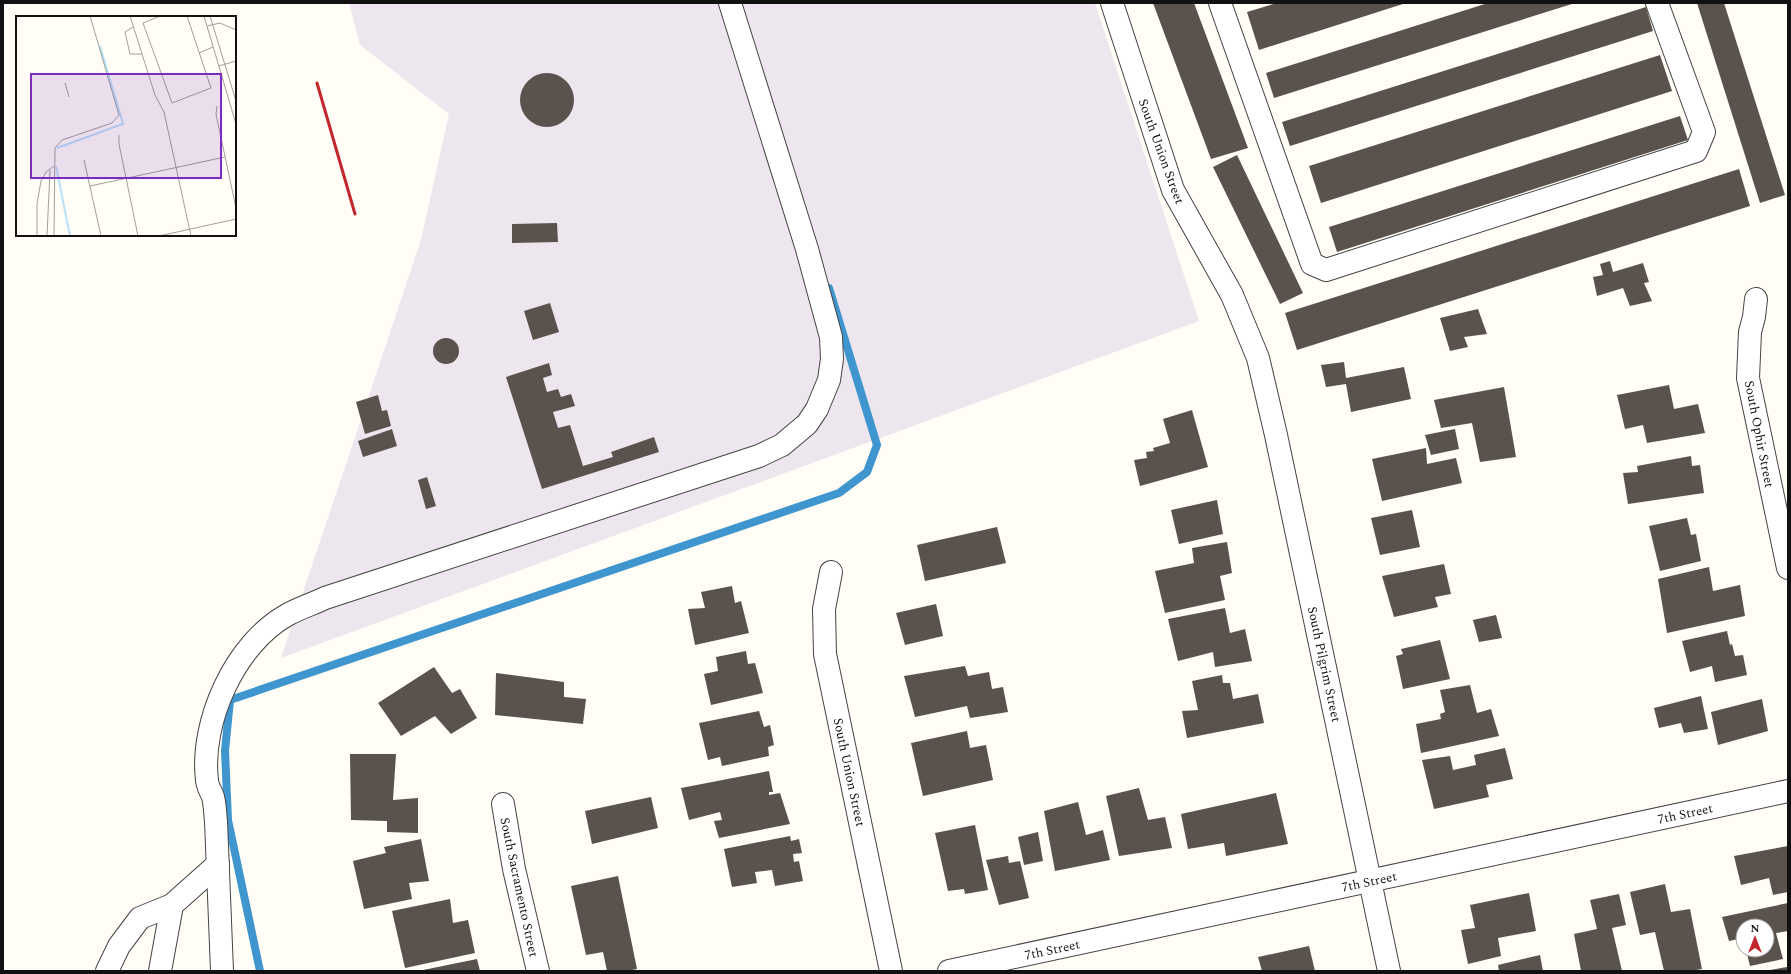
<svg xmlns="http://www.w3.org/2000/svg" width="1791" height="974" font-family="Spectral,serif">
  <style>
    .industrial { fill: #eee6ef }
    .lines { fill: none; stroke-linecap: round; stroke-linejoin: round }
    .stream { stroke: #3f96cf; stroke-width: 8 }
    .building { fill: #5a524d }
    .minor-casing { stroke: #444; stroke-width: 24 }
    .minor { stroke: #fff; stroke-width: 22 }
    .rail { stroke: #c4262e; stroke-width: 3 }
    .labels { text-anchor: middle; stroke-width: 4; stroke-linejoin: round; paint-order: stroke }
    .street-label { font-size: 13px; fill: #111; stroke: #fff }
    .inset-river { fill: none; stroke: #b9e0f7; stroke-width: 2 }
    .inset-road { fill: none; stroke: #a09f9a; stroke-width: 1 }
    .view { fill: #7b2cbf; fill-opacity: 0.15; stroke: #7b2cbf; stroke-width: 2 }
    .inset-edge { fill: none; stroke: #111; stroke-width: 2 }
  </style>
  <rect width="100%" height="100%" fill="#fffdf5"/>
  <polygon class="industrial" points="349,3 1095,3 1199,321 281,658 421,240 449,114 360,45"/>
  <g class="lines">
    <polyline class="stream" points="260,971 228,820 225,751 230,700 839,493 867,472 877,445 829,288"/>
  </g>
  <g class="building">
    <polygon points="1153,3 1194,3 1248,148 1211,159"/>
    <polygon points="1277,3 1406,3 1259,50 1247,12"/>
    <polygon points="1488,3 1575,3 1274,98 1266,73"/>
    <polygon points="1697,3 1724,3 1785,195 1760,203"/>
    <polygon points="1646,7 1653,31 1290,146 1282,122"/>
    <polygon points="1660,55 1672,91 1321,203 1309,166"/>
    <circle cx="547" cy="100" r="27"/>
    <polygon points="1680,116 1688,140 1337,252 1329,227"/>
    <polygon points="1237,155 1303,293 1280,304 1213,167"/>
    <polygon points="1739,169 1750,206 1297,350 1285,313"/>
    <polygon points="557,223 558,242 512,243 512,224"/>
    <polygon points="1610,261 1613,272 1643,263 1649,282 1644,283 1652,301 1630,306 1623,288 1597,296 1593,277 1603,275 1600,264"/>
    <polygon points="550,303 559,332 533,340 524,311"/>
    <polygon points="1478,309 1487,334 1464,337 1468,347 1450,351 1440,318"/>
    <circle cx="446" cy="351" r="13"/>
    <polygon points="1344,362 1346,378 1404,367 1411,399 1351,412 1346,384 1326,387 1321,365"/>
    <polygon points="549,363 552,375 543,378 547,392 558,389 561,397 571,394 575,406 553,412 558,428 570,425 583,466 613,457 611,452 654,437 659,452 542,489 506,377"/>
    <polygon points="1669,385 1674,409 1698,404 1705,433 1647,443 1643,425 1625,429 1617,395"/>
    <polygon points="1504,387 1516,457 1480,462 1472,423 1441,428 1434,400"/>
    <polygon points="378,395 382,411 387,410 391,426 365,434 356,402"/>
    <polygon points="1192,410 1208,467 1140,486 1134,460 1147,458 1146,452 1154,451 1153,448 1170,443 1163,419"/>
    <polygon points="392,429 397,446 363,457 358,441"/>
    <polygon points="1455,429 1459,449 1431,455 1425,435"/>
    <polygon points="1426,448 1427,464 1456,458 1462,483 1382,501 1372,459"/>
    <polygon points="1691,456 1692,466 1700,465 1704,493 1628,504 1623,473 1638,472 1637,466"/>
    <polygon points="427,477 436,506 426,509 418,480"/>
    <polygon points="1217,500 1223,534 1179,544 1171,510"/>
    <polygon points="1412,510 1420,547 1380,555 1371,518"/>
    <polygon points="1687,518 1691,535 1696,534 1701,561 1660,571 1649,526"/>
    <polygon points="997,527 1006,563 925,581 917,545"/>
    <polygon points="1227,542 1232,573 1220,576 1225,600 1165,613 1155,571 1194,563 1192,548"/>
    <polygon points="1444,564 1451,594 1435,597 1438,607 1394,617 1382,576"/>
    <polygon points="1709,567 1713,591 1740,585 1745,616 1667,633 1658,579"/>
    <polygon points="732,586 735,603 741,601 749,633 695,645 688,609 705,608 701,592"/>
    <polygon points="936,604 943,636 905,645 896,613"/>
    <polygon points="1225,608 1230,633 1245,629 1252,661 1215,667 1213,652 1178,661 1168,619"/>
    <polygon points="1496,615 1502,638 1479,642 1473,620"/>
    <polygon points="1727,631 1730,645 1732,644 1735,656 1743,655 1747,675 1715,682 1712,666 1690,672 1682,641"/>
    <polygon points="1440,640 1450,679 1403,689 1396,656 1403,654 1401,649"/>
    <polygon points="746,651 748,664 755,663 763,693 711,705 704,674 718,671 716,657"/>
    <polygon points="965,666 968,676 989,672 992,689 1003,687 1008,712 970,718 967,706 915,717 904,676"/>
    <polygon points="434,667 452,693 460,689 477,718 451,734 435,716 401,736 378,703"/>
    <polygon points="496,673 564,682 564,697 586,699 583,724 495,715"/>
    <polygon points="1222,675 1223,683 1230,683 1233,699 1258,694 1264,723 1187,738 1182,711 1198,710 1192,681"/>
    <polygon points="1470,685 1477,713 1491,709 1499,736 1421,753 1416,724 1441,719 1440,714 1445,712 1440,690"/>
    <polygon points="1701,696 1708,729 1684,733 1681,723 1659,728 1654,708"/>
    <polygon points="1762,699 1768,731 1718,745 1711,712"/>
    <polygon points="759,711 764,727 770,725 774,745 768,747 769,756 722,766 720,757 708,760 699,723"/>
    <polygon points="967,731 970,748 986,745 993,780 923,796 911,743"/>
    <polygon points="1505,748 1513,779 1486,785 1489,797 1434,809 1422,760 1450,756 1453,770 1476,765 1474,755"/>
    <polygon points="350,754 396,754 393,800 418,798 418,833 387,832 387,821 351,820"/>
    <polygon points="769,771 773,792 769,792 769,795 780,793 790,824 719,838 714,821 722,820 720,812 689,820 681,788"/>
    <polygon points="1139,788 1148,820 1165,817 1172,848 1119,856 1106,796"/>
    <polygon points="1276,793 1288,844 1226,856 1224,843 1188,849 1181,814"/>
    <polygon points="651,797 658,828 592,844 585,811"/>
    <polygon points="1078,802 1086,835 1103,830 1110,860 1055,871 1044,811"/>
    <polygon points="975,825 988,890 965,894 964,889 948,891 935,833"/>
    <polygon points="1038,832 1043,861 1024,865 1018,837"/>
    <polygon points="790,836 791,841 799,839 802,853 793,854 794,862 799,861 803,881 775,886 772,870 755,872 757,883 732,887 724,849"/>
    <polygon points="421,839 429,881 409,883 412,899 364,909 353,861 386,853 384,847"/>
    <polygon points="1788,846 1788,892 1773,895 1769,878 1741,885 1734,856"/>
    <polygon points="1008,856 1009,863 1020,861 1029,898 999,905 986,860"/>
    <polygon points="618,876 637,969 627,971 607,971 603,952 586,955 571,886"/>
    <polygon points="1665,884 1671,912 1690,909 1702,969 1690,971 1664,971 1655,932 1640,935 1630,892"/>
    <polygon points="1529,893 1536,931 1498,938 1501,956 1468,964 1461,930 1475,928 1470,905"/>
    <polygon points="1619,894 1626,925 1612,928 1622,971 1581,971 1574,934 1597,929 1590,900"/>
    <polygon points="450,899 453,923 468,920 475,953 405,968 392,911"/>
    <polygon points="1788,903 1788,931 1776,933 1783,959 1750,966 1746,950 1767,950 1767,926 1743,926 1743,938 1729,941 1722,917"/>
    <polygon points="1309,946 1315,971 1262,971 1258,957"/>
    <polygon points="1540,955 1543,971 1499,971 1498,965"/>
    <polygon points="477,959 480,971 423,971 423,970"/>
    <polygon points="1787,967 1787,971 1770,971 1770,970"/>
  </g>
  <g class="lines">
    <defs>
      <g id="minor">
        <polyline points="1112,3 1173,190 1232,295 1258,358 1276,435 1389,971"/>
        <polyline points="1220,3 1312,264 1326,270 1696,151 1704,132 1657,3"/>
        <polyline points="1756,299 1754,317 1750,332 1748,378 1788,568"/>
        <polyline points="831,572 824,609 825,654 891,971"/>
        <polyline points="503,804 514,869 538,971"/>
        <polyline points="107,971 119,946 140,918 172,905 218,864"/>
        <polyline points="160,971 172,905"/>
        <path d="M 222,971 L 216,821 C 215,813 215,804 213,797 C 211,791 207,786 207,780 C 200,722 235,644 287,615 C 299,608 313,604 325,598 L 759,456 L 782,445 L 807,424 L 817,409 L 829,380 L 832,359 L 831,337 L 807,249 L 730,3"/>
        <polyline points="949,971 1788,791"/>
      </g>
    </defs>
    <use href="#minor" class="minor-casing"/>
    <use href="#minor" class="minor"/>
    <polyline class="rail" points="317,83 355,214"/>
  </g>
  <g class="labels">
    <g class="street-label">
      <text transform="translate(1162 151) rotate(70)" y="5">South Union Street</text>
      <text transform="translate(1760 434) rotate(79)" y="5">South Ophir Street</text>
      <text transform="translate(1325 664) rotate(78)" y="5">South Pilgrim Street</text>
      <text transform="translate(850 772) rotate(78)" y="5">South Union Street</text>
      <text transform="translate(1685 813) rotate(-12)" y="5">7th Street</text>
      <text transform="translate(1369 881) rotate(-12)" y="5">7th Street</text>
      <text transform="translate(520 887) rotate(78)" y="5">South Sacramento Street</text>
      <text transform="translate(1052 949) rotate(-12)" y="5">7th Street</text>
    </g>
  </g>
  <g transform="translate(16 16)">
    <rect width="220" height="220" fill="#fffdf5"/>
    <path class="inset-river" d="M 41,132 L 107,108 L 84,30M 40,150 L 54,220"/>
    <path class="inset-road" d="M 114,0 L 139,79 L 148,96 L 175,220M 144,0 L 127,7 L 156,87 L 195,72 L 171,0M 188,0 L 220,108M 194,0 L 220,85M 191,10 L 204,7 L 220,14M 117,11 L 109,16 L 114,38 L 126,38M 183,37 L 197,31M 203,50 L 220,45M 49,67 L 53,81M 201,90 L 200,98 L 220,192M 103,119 L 103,128 L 122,220M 68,144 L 85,220M 74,170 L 209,141M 21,220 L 21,188 L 25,165 L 30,156 L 38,150M 31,220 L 34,154M 38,220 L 39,132 L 46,124 L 96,107 L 103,99 L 74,0M 143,220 L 220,203"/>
    <path class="view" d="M 15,58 L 205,58 L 205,162 L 15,162 Z"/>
    <rect width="220" height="220" class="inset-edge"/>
  </g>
  <rect width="1791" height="974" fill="none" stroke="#111111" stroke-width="8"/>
  <g transform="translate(1755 938)"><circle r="19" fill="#ffffff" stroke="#a0a0a0"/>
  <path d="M0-3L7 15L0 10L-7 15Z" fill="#c4262e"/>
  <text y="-6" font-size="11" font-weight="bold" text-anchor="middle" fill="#111111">N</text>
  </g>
</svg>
